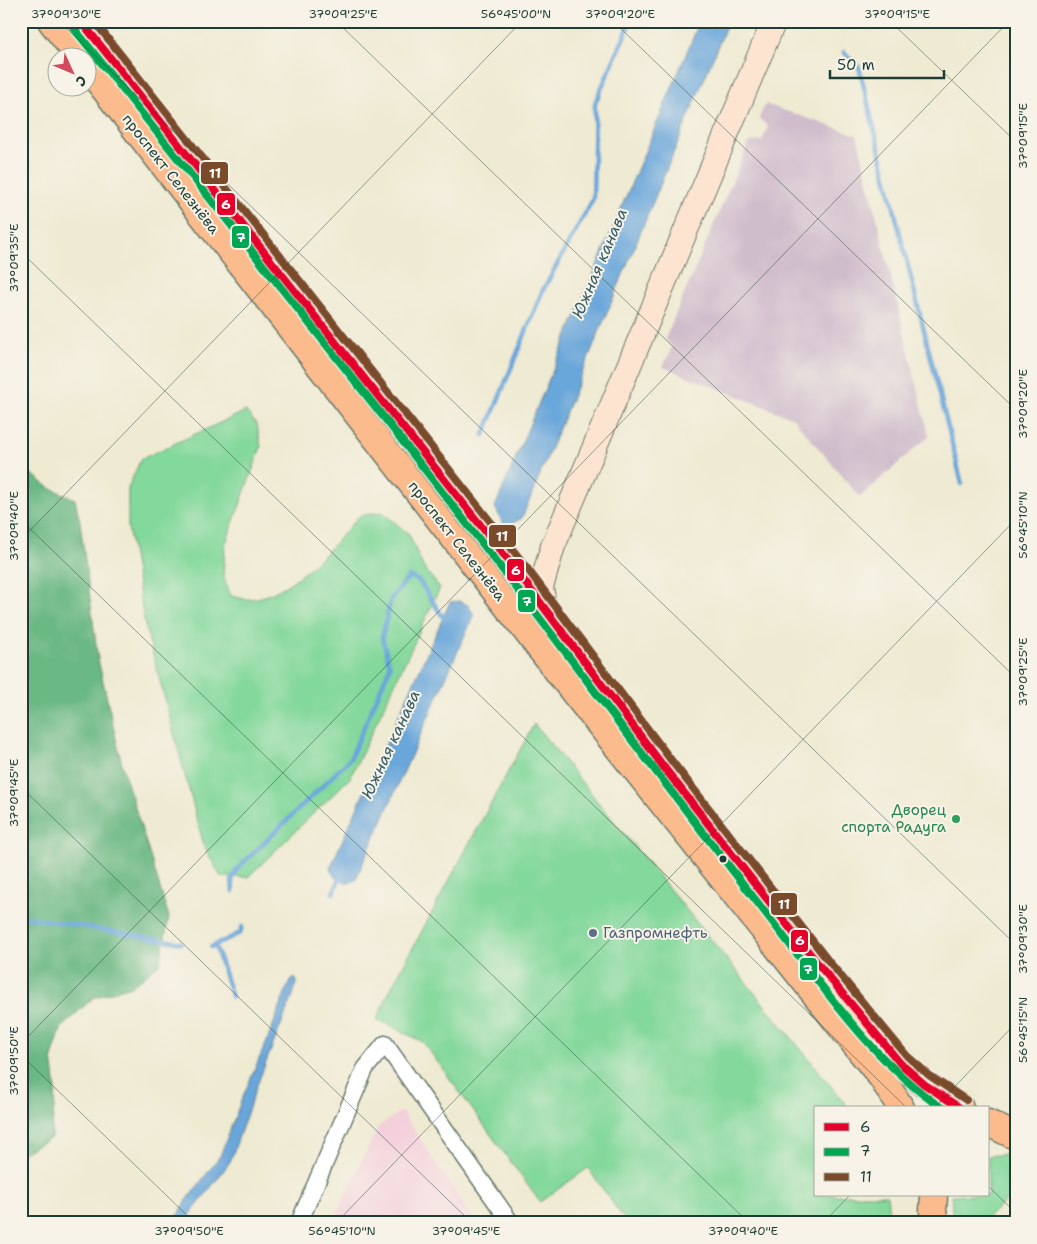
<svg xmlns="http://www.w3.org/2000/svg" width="1037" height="1244" font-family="'Shantell Sans',sans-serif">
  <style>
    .built { fill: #f4cfdc }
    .industrial { fill: #d0bdcc }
    .green { fill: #83d89b; stroke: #518a68 }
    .forest { fill: #6ab883; stroke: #447a5c }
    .water { fill: #69a6da; stroke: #447287 }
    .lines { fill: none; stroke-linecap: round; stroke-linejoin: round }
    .stream { stroke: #69a6da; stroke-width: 4.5 }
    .street-casing { stroke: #687a6b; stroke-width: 19 }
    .secondary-casing { stroke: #687a6b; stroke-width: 26 }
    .primary-casing { stroke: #687a6b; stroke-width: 29 }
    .street { stroke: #fff; stroke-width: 16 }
    .secondary { stroke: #fde4d1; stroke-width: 24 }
    .primary { stroke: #fbbb8d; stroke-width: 26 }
    .bus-1-casing { stroke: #f7f3e8; stroke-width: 11 }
    .bus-2-casing { stroke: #f7f3e8; stroke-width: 11 }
    .bus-3-casing { stroke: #f7f3e8; stroke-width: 11 }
    .bus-1 { stroke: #e4002b; stroke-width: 8 }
    .bus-2 { stroke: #00a651; stroke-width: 8 }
    .bus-3 { stroke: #7a4b2a; stroke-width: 8 }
    .ticks { fill: none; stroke: #1f3d34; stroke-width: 1; stroke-opacity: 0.45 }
    .leisure-dot { fill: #2e9e5b; stroke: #f7f3e8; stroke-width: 2 }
    .bus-dot { fill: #1f3d34; stroke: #f7f3e8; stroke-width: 2 }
    .service-dot { fill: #5c6f8a; stroke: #f7f3e8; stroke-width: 2 }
    .labels { text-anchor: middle; stroke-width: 4; stroke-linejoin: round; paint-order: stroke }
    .street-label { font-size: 15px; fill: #1f3d34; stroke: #f7f3e8 }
    .leisure-label { font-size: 15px; fill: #27864d; stroke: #f7f3e8; text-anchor: end }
    .service-label { font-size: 15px; fill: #4e5e75; stroke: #f7f3e8; text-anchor: start }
    .water-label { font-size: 16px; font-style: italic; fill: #355c66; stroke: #f7f3e8 }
    .line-badge { stroke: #f7f3e8; stroke-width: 2 }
    .badge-label { font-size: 14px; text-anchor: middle; font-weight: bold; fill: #fff }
    .neatline { fill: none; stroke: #1f3d34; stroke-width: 2 }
    .ticks-label { font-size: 12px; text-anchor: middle; fill: #1f3d34 }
  </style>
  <rect width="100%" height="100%" fill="#f7f3e8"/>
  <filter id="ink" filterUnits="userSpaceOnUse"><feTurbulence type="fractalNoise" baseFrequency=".02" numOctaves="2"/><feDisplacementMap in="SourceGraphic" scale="10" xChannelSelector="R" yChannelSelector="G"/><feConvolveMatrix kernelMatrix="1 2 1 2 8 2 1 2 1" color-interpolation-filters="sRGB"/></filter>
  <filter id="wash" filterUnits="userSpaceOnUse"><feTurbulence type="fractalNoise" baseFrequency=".0096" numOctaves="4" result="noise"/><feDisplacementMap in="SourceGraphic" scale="20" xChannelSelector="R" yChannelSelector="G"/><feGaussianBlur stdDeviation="1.12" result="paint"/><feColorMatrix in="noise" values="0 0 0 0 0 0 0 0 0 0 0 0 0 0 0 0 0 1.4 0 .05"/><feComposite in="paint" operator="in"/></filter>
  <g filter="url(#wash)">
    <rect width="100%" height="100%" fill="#efead2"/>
    <polygon class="built" points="401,1111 416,1133 476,1223 332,1223 378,1127"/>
    <polygon class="industrial" points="765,104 857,135 929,436 860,497 793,418 663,367 672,347 665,339 749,142 762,141 768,127 759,118"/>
    <g class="green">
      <path d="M 246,411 L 257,425 L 261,447 L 225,545 L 223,576 L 231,596 C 237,597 244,600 250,599 C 289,597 335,544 359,516 L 382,512 L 409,534 L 423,567 L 440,588 L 350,778 L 248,877 L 221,877 L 204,846 L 145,625 L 128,527 L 128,488 L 141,459 Z"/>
      <polygon points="534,724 849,1108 816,1108 816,1195 887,1195 890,1223 627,1223 588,1168 540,1202 423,1042 377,1019 390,990"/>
      <polygon points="1006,1154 1016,1156 1016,1193 980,1223 953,1223 951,1195 988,1195 988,1156"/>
    </g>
    <polygon class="forest" points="21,466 50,488 75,499 80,522 98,659 123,769 169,917 160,963 134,985 93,998 62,1027 52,1057 56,1090 51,1138 21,1154"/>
    <g class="water">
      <polygon points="700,21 720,21 727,24 522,518 509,525 503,524 495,507"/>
      <polygon points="459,601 468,605 474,615 355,881 346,883 334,876 330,868 450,602"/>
      <polygon points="295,978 297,981 293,995 257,1085 230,1162 184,1223 173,1223 187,1200 220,1156 241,1101 269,1036 290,980"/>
    </g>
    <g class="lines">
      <g class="stream">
        <polyline points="844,52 859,67 962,484"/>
        <polyline points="484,435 542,292 593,199 595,103 631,21"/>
        <polyline points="233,891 232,880 238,868 350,759 390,667 382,637 391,599 409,576 419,581 443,617 449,620"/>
        <polyline points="333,893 341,876"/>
        <polyline points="21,916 181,943"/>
        <polyline points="215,945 232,997"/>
        <polyline points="211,947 240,933 242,927"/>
      </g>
    </g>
  </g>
  <g filter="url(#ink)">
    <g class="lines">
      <defs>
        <polyline id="street" points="299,1223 365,1069 385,1044 511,1223"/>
        <polyline id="secondary" points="545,610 541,587 553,546 774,21"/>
        <g id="primary">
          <polyline points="51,21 80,58"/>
          <polyline points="81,21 512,565 666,770 818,964 900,1063 924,1084 960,1108"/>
          <polyline points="88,68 576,695 882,1078 901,1108"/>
          <polyline points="988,1123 1015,1136"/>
          <polyline points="934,1195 933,1211 935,1223"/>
        </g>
      </defs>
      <use href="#street" class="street-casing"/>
      <use href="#secondary" class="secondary-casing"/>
      <use href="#primary" class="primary-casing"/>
      <use href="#street" class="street"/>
      <use href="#secondary" class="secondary"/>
      <use href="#primary" class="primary"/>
      <defs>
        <polyline id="bus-1" points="81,21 512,565 666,770 818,964 900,1063 924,1084 960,1108"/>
        <path id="bus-2" d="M 73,27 C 244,242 417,455 582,674 C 646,760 712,844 778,929 C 825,990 877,1065 942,1108"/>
        <polyline id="bus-3" points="94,21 520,559 674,764 826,958 907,1056 930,1076 966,1100"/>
      </defs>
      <use href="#bus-1" class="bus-1-casing"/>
      <use href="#bus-2" class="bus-2-casing"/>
      <use href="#bus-3" class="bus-3-casing"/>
      <use href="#bus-1" class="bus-1"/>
      <use href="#bus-2" class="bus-2"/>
      <use href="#bus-3" class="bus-3"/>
    </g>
  </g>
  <path class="ticks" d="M 59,21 L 1016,945M 336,21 L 1016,678M 613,21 L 1016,410M 890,21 L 1016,142M 21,36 L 35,21M 21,252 L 907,1108M 21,520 L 749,1223M 21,540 L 522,21M 21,787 L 472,1223M 21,1044 L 1009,21M 21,1055 L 195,1223M 934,1108 L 1016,1023M 988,1186 L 1016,1213M 336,1223 L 1016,519M 823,1223 L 850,1195"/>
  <circle class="leisure-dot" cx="956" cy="819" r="5"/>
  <circle class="bus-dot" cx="723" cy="859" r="4.5"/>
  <circle class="service-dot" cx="593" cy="933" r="5"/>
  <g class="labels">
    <g class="street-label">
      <text transform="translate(171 174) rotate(52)" y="5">проспект Селезнёва</text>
      <text transform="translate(457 541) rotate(52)" y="5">проспект Селезнёва</text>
    </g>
    <g class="leisure-label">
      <text x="946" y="815">Дворец<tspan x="946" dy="17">спорта Радуга</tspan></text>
    </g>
    <g class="service-label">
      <text x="603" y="938">Газпромнефть</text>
    </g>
    <g class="water-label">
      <text transform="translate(599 263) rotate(-67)" y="6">Южная канава</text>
      <text transform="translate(390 744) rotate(-65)" y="6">Южная канава</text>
    </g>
  </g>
  <g class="line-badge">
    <rect x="200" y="161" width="29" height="24" rx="5" fill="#7a4b2a"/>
    <rect x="216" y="192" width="20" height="24" rx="5" fill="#e4002b"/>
    <rect x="231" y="225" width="19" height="24" rx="5" fill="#00a651"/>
    <rect x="488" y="524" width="29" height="24" rx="5" fill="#7a4b2a"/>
    <rect x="506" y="558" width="19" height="24" rx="5" fill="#e4002b"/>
    <rect x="517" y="589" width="19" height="24" rx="5" fill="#00a651"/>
    <rect x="770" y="892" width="28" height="24" rx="5" fill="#7a4b2a"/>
    <rect x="790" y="929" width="19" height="24" rx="5" fill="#e4002b"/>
    <rect x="799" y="957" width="19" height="24" rx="5" fill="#00a651"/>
  </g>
  <g class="badge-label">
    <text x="215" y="178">11</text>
    <text x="226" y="209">6</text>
    <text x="241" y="242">7</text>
    <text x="502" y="541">11</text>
    <text x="516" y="575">6</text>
    <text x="527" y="606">7</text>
    <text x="784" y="909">11</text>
    <text x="800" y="945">6</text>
    <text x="808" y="974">7</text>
  </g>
  <rect width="1037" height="1244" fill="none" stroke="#f7f3e8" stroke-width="55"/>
  <rect x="814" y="1106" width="175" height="90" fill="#f7f3e8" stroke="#a1aaa0"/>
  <rect x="824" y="1123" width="25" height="8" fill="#e4002b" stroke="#a1aaa0"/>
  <text x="860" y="1132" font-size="15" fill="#1f3d34">6</text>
  <rect x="824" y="1148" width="25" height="8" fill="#00a651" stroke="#a1aaa0"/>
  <text x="860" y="1156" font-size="15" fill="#1f3d34">7</text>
  <rect x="824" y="1173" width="25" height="8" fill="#7a4b2a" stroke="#a1aaa0"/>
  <text x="860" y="1182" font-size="15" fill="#1f3d34">11</text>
  <g transform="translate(72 72) rotate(134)"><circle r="24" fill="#f7f3e8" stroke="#a1aaa0"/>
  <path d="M0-4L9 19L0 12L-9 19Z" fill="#d1495b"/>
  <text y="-8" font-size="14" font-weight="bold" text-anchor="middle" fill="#1f3d34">С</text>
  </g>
  <path d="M830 70v8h114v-8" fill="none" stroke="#1f3d34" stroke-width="2.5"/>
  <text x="837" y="70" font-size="15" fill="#1f3d34" stroke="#f7f3e8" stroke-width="4" paint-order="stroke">50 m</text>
  <rect x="28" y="28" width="982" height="1188" class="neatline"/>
  <g class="ticks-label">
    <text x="66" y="18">37°09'30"E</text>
    <text x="343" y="18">37°09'25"E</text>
    <text x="516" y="18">56°45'00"N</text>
    <text x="620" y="18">37°09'20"E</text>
    <text x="897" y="18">37°09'15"E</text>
    <text transform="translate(1023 136) rotate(-90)" y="4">37°09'15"E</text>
    <text transform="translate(14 258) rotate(-90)" y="4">37°09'35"E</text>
    <text transform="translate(1023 404) rotate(-90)" y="4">37°09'20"E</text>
    <text transform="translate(1023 525) rotate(-90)" y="4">56°45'10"N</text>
    <text transform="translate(14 526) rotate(-90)" y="4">37°09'40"E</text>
    <text transform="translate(1023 672) rotate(-90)" y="4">37°09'25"E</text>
    <text transform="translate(14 793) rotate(-90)" y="4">37°09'45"E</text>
    <text transform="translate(1023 939) rotate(-90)" y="4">37°09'30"E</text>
    <text transform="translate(1023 1030) rotate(-90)" y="4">56°45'15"N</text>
    <text transform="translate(14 1061) rotate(-90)" y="4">37°09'50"E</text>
    <text x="189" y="1235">37°09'50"E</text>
    <text x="342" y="1235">56°45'10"N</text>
    <text x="466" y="1235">37°09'45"E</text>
    <text x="743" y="1235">37°09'40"E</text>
  </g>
</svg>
